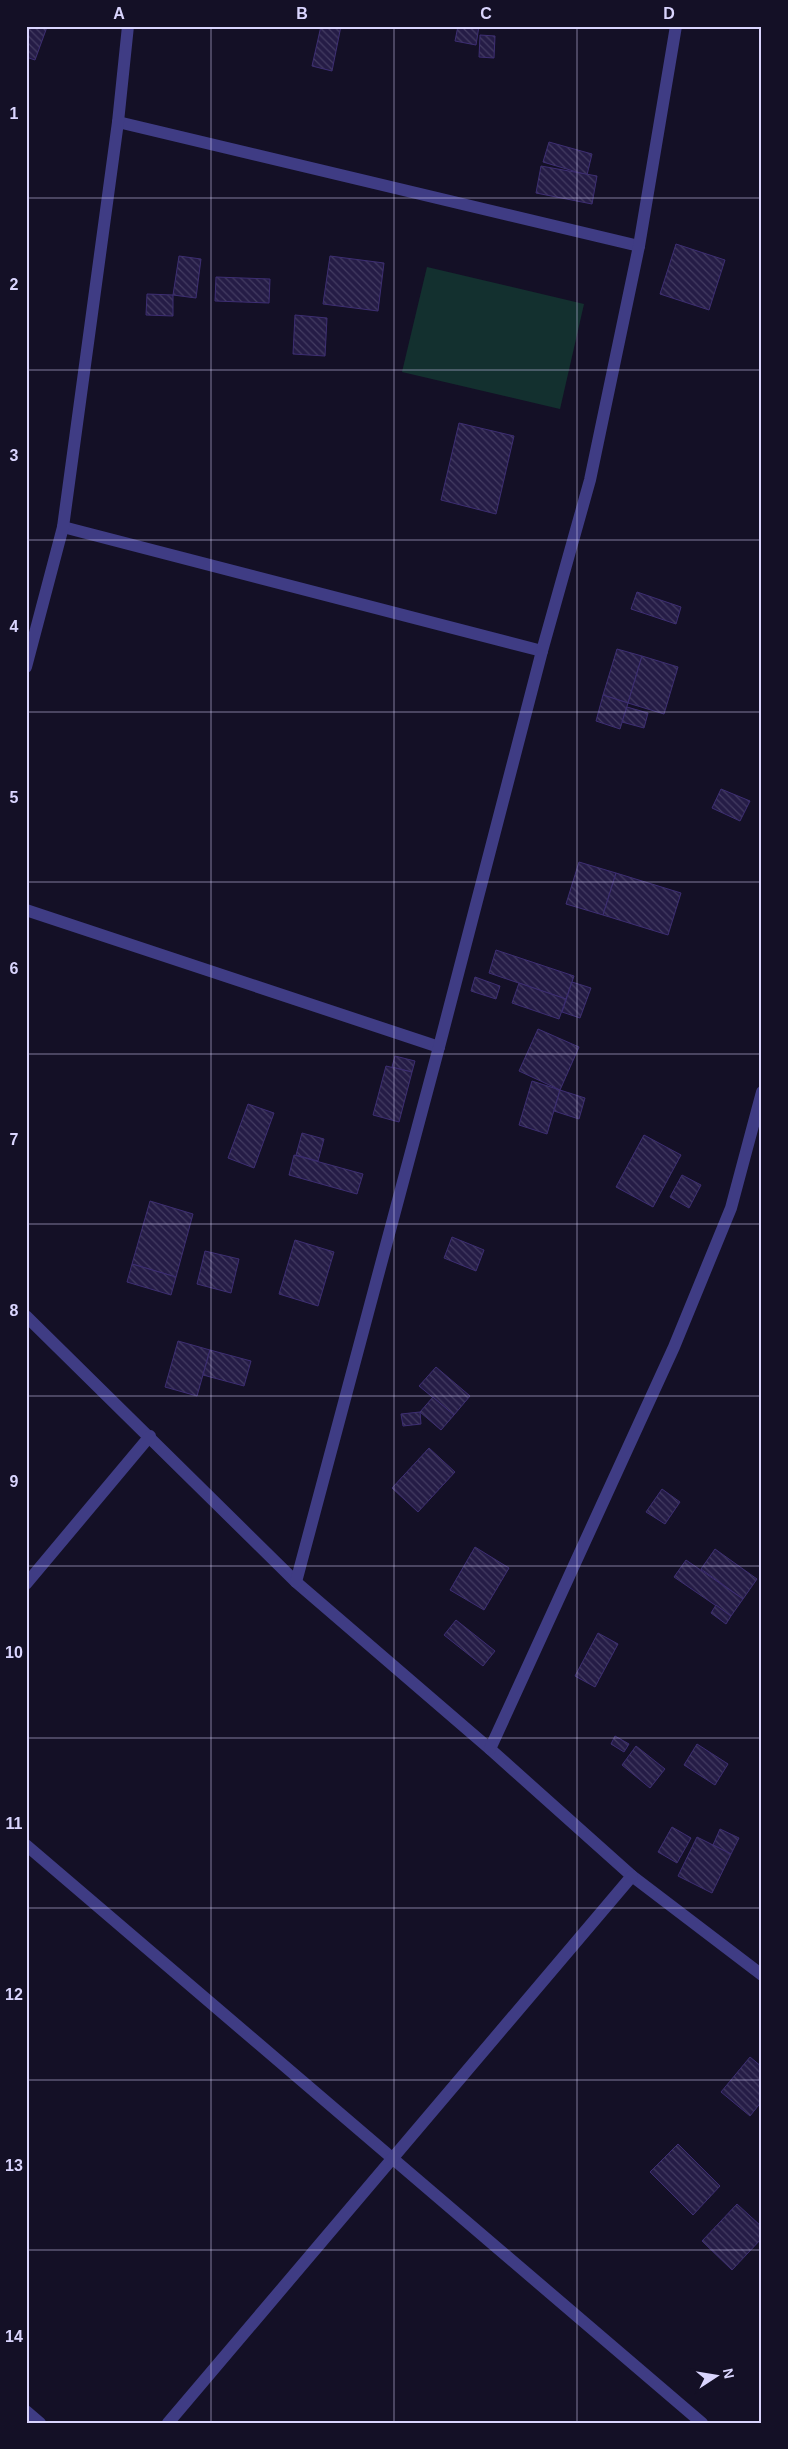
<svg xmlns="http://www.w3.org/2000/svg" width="788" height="2449" font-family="Helvetica,sans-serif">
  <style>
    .park { fill: #13302f }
    .building { fill: url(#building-back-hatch); stroke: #3d2e72 }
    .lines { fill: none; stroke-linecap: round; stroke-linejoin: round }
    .street { stroke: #3f3c84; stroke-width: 12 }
    .grid { fill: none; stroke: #dad5fe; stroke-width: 1; stroke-opacity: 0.55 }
    .neatline { fill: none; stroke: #dad5fe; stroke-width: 2 }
    .grid-label { font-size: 16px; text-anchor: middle; font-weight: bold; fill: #dad5fe }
  </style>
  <defs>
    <pattern id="building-back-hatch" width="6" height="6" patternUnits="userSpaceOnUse" patternTransform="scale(1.25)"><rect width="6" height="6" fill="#251c46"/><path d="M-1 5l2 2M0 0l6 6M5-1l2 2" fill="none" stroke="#443c62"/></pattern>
  </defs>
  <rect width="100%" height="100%" fill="#141026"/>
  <polygon class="park" points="427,267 584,304 560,409 402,372"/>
  <g class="building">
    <polygon points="26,26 47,27 35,60 26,57"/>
    <polygon points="321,26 341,26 332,71 312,66"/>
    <polygon points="458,26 479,26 476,45 455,41"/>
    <polygon points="480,35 495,36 494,58 479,57"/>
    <polygon points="549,142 592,154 587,175 543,162"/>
    <polygon points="541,166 597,176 592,204 536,193"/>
    <polygon points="676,244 725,260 709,310 660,294"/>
    <polygon points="179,256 201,259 196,298 173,295"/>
    <polygon points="330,256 384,263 378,311 323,304"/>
    <polygon points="216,277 270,279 269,303 215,301"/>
    <polygon points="147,294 173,295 173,316 146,315"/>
    <polygon points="295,315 327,318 325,356 293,354"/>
    <polygon points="459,423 514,436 496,514 441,500"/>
    <polygon points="637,592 681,607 676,624 631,609"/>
    <polygon points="617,649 642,656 628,703 603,695"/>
    <polygon points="642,656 678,667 664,714 628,703"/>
    <polygon points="603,695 628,703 620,729 596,721"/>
    <polygon points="627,707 648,713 644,728 622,722"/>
    <polygon points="721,789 750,801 740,821 712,808"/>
    <polygon points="579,862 616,873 603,915 566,904"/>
    <polygon points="616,873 681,893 668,935 603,915"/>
    <polygon points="496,950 574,976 566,999 489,973"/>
    <polygon points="475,977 500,986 496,999 471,991"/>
    <polygon points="572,982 591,988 580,1018 562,1012"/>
    <polygon points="519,983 566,999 559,1019 512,1003"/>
    <polygon points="538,1029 579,1047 560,1090 519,1071"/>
    <polygon points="395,1056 415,1061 412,1072 392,1067"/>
    <polygon points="386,1066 412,1072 399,1122 373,1115"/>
    <polygon points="532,1081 560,1090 547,1134 519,1125"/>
    <polygon points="560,1090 585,1098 579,1119 554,1111"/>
    <polygon points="248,1104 274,1113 254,1168 228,1158"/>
    <polygon points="302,1133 324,1139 318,1161 296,1155"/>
    <polygon points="644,1135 681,1155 653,1207 616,1187"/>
    <polygon points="294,1155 363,1174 357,1194 289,1175"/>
    <polygon points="682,1175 701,1185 689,1208 670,1197"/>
    <polygon points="150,1201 193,1214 176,1277 132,1264"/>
    <polygon points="452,1237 484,1250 476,1271 444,1258"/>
    <polygon points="295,1240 334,1252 318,1306 279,1294"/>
    <polygon points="205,1251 239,1259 231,1293 197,1284"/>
    <polygon points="132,1264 176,1277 171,1295 127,1282"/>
    <polygon points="178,1341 210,1350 197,1396 165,1387"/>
    <polygon points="210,1350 251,1361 244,1386 203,1375"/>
    <polygon points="436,1367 470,1396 454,1415 419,1386"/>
    <polygon points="433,1397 454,1415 441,1430 420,1412"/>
    <polygon points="420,1412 421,1424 403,1426 401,1414"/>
    <polygon points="429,1448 455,1472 418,1512 392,1488"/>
    <polygon points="662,1489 680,1502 665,1524 646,1512"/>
    <polygon points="475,1547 509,1568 484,1610 450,1590"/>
    <polygon points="715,1549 757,1579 743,1599 701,1569"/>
    <polygon points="686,1560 743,1599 731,1616 674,1577"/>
    <polygon points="716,1605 731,1616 726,1624 711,1613"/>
    <polygon points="456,1620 495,1651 483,1666 444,1635"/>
    <polygon points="598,1633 618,1644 595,1687 575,1676"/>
    <polygon points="615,1736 629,1744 624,1752 611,1744"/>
    <polygon points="697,1744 728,1764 715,1785 684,1765"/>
    <polygon points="636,1746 665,1769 650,1788 622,1765"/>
    <polygon points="672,1827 691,1838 677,1863 658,1852"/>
    <polygon points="720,1829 739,1838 731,1854 713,1845"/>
    <polygon points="697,1837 731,1854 712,1893 678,1876"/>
    <polygon points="750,2057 762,2067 762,2101 750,2116 721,2092"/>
    <polygon points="678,2144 720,2186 693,2215 650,2172"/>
    <polygon points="737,2204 762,2227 762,2238 732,2270 702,2241"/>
  </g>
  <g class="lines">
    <g class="street">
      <polyline points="118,122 639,246"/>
      <polyline points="63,527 542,651"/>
      <polyline points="26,667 63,527 118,122 128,26"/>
      <polyline points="26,910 439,1047"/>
      <polyline points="26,1316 296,1582 490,1749 632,1876 762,1975"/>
      <polyline points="296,1582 439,1047 542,651 590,480 639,246 676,26"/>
      <polyline points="26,1584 150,1436"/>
      <polyline points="490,1749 674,1347 731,1208 762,1092"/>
      <polyline points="26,1845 702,2423"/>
      <polyline points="26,2411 40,2423"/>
      <polyline points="168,2423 632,1876"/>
    </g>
  </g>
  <path class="grid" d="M 211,26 L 211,2423M 394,26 L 394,2423M 577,26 L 577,2423M 26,198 L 762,198M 26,370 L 762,370M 26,540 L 762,540M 26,712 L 762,712M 26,882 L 762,882M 26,1054 L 762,1054M 26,1224 L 762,1224M 26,1396 L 762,1396M 26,1566 L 762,1566M 26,1738 L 762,1738M 26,1908 L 762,1908M 26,2080 L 762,2080M 26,2250 L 762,2250"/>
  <rect width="788" height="2449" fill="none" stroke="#141026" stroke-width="55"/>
  <g transform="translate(716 2376) rotate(78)" stroke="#141026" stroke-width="4" paint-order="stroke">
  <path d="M0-4L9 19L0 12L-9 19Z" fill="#dad5fe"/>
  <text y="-8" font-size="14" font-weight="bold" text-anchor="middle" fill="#dad5fe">N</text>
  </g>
  <rect x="28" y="28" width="732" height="2394" class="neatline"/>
  <g class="grid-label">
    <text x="119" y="19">A</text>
    <text x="302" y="19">B</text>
    <text x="486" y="19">C</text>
    <text x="669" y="19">D</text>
    <text x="14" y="119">1</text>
    <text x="14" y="290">2</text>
    <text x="14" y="461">3</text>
    <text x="14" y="632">4</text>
    <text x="14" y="803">5</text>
    <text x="14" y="974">6</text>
    <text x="14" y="1145">7</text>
    <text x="14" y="1316">8</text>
    <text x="14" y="1487">9</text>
    <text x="14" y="1658">10</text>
    <text x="14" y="1829">11</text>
    <text x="14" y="2000">12</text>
    <text x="14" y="2171">13</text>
    <text x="14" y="2342">14</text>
  </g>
</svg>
